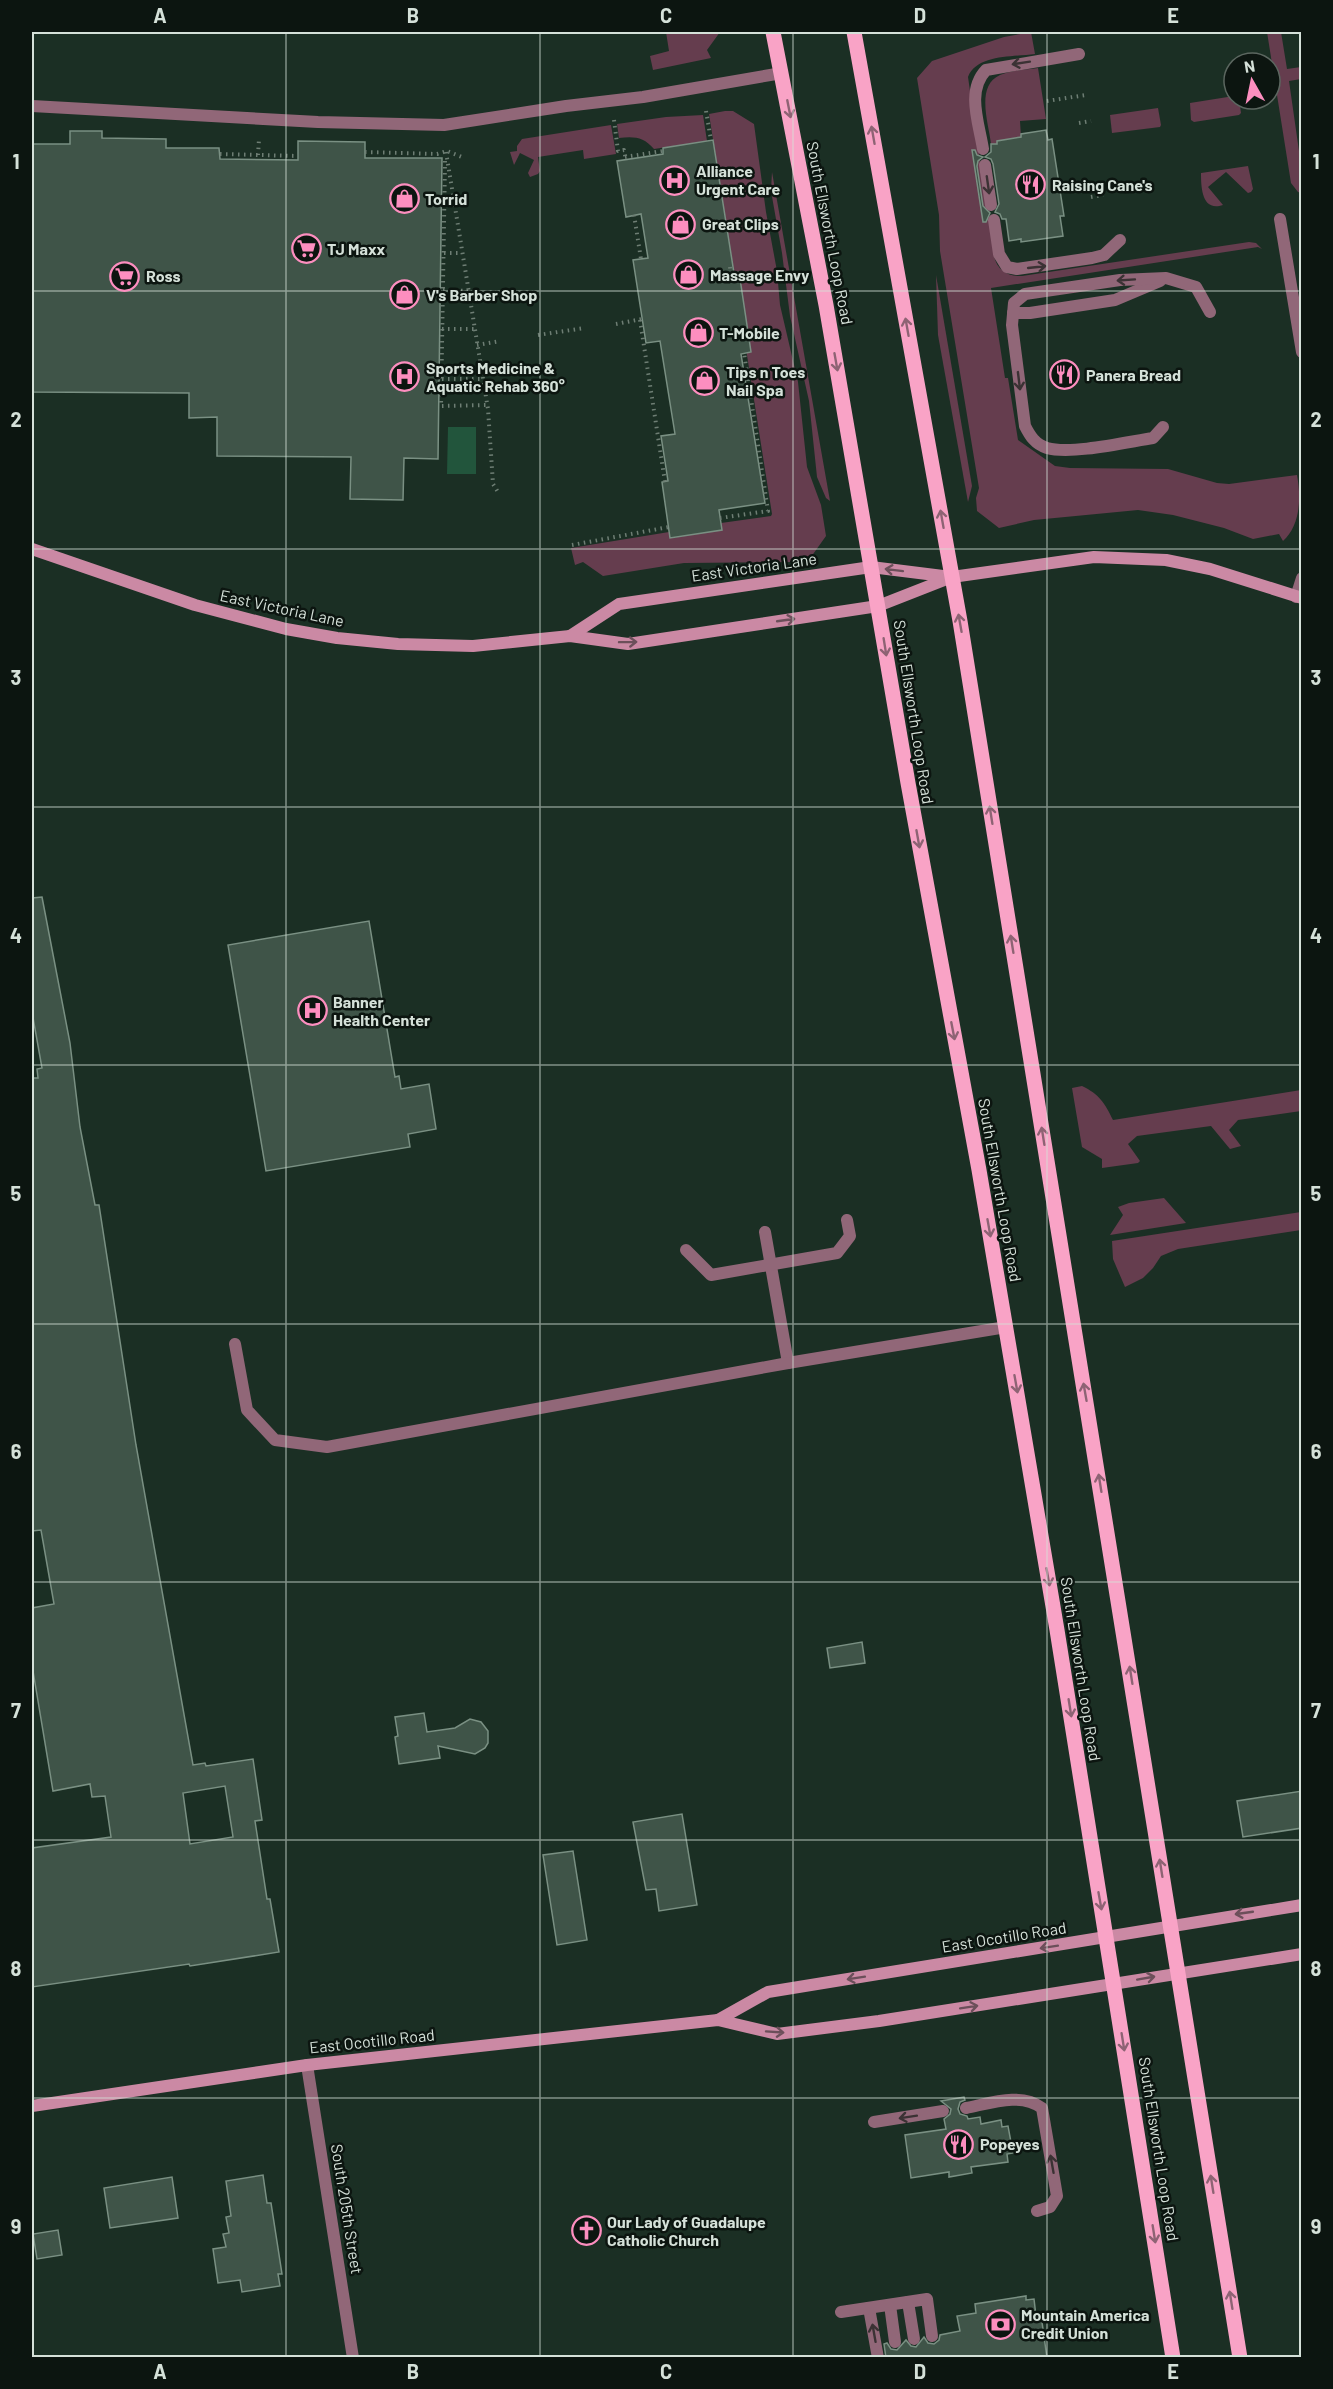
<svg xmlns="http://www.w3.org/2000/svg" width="1333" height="2389" font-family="Barlow,sans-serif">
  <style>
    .green { fill: #653d4e }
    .water { fill: #22553c }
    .building { fill: #3f5448; stroke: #7a9083; stroke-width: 1.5; fill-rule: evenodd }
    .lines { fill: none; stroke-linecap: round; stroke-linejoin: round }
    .path { stroke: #6e7e74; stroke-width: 4; stroke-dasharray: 1.5 4.5; stroke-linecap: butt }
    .lane { stroke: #916778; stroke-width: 12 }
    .street { stroke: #916778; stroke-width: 12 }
    .secondary { stroke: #cb89a4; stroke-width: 12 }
    .primary { stroke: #f9a3c6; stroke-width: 15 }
    .oneway { stroke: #3b3234 }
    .oneway2 { stroke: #8e6374 }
    .oneway3 { stroke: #6c4f5a }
    .grid { fill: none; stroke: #d5e1d9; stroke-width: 1.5; stroke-opacity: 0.55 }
    .labels { text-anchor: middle; stroke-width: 5; stroke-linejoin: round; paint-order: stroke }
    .poi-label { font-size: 16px; font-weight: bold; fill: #d5e1d9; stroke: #0c1510; text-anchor: start }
    .street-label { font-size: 16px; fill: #d5e1d9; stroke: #0c1510 }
    .neatline { fill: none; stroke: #d5e1d9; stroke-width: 2 }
    .grid-label { font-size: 20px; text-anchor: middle; font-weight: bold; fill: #d5e1d9 }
  </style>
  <rect width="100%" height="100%" fill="#1b2f24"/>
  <g class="green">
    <polygon points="666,32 720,32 707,50 711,58 653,70 650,56 669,51"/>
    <path d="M 1031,32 L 1035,54 C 1014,57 977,54 968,77 L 994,256 C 997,270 1008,277 1022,276 L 1249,242 L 1256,243 L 1262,249 L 1258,247 L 991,288 L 1005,378 L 1008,378 L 1018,440 L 1055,466 L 1070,468 L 1168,469 L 1217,483 L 1229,484 L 1297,475 C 1301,496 1301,525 1283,541 L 1279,534 L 1253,539 L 1224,528 L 1173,515 L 1138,510 L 1034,520 L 999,528 L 977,511 L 976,498 L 979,488 L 940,251 L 939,215 L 917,78 L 932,61 L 1004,37 Z"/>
    <polygon points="1267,32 1281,32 1287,69 1301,67 1301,79 1289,81 1301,165 1301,193 1298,192 1291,183"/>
    <path d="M 1038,68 L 1046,119 L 1020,121 L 1021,137 L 997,141 L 997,144 L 991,144 C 989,124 975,86 1000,75 C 1011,70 1026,70 1038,68 Z"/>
    <polygon points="1234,96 1234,99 1239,99 1241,113 1239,115 1194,122 1191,120 1190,103"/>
    <polygon points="1158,108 1161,125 1160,127 1112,133 1110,115"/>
    <polygon points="725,111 733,111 754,124 766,212 777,271 780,305 798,382 807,467 821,505 826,536 811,557 798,562 684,563 603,576 583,562 575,565 571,548 669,532 671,538 721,530 721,523 771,516 772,514 709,114"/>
    <path d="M 703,115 L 707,141 L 654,149 C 644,137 634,136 619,138 L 617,124 L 666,117 Z"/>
    <polygon points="611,125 616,154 584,159 583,150 538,157 540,171 538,174 530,177 528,173 534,160 520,153 514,165 510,152 517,151 517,146 522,139"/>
    <path d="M 1248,166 L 1253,189 L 1251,192 L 1248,193 L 1226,172 L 1208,187 L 1223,205 C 1202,212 1201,188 1201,173 Z"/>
    <polygon points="772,172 830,501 826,498 817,477 809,401 790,316 782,253 771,191"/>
    <polygon points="936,275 972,486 968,502 938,335"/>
    <path d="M 1082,1086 C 1099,1094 1105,1103 1113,1120 L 1301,1090 L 1301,1111 L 1238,1120 L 1229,1130 L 1241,1146 L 1230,1149 L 1211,1126 L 1137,1136 L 1128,1144 L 1140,1161 L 1138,1163 L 1102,1168 L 1102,1159 L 1082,1147 L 1072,1088 Z"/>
    <polygon points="1164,1198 1186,1223 1110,1235 1123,1215 1118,1207 1129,1203"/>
    <polygon points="1301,1212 1301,1230 1178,1249 1161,1256 1153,1268 1143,1278 1125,1287 1113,1259 1112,1241"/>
  </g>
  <polygon class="water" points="448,427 476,427 476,474 447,474"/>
  <g class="building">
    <polygon points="1046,130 1048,140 1052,139 1064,216 1060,216 1063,236 1021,242 1021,239 1009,241 1006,219 1002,219 1000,214 995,212 999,204 993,164 991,159 985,157 991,152 991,144 997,144 997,141 1021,137 1021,134"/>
    <polygon points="70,131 102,131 102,138 166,139 166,148 219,148 220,159 298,160 298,141 365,142 365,158 442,158 438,459 404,458 403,500 350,499 351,457 217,456 217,417 189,418 189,393 32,392 32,144 70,144"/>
    <polygon points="713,140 734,273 739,272 751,352 741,354 765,503 719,510 722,530 670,538 662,482 668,481 661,436 675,434 660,341 646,343 633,260 648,258 641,214 626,217 617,161 663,154 663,148"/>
    <polygon points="972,150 975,150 977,155 983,157 978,161 977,166 983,206 990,213 986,222 983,222"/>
    <path d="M 42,897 L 70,1043 L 80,1127 L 95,1205 L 99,1205 L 136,1445 L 193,1765 L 205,1763 L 206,1766 L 253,1759 L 262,1820 L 255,1821 L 267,1899 L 270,1899 L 279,1952 L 190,1966 L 189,1964 L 32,1987 L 32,1848 L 111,1837 L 105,1796 L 92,1797 L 90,1784 L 53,1791 L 32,1665 L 32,1608 L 54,1604 L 41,1530 L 32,1531 L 32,1078 L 38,1078 L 37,1069 L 42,1068 L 32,1012 L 32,898 ZM 225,1786 L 233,1837 L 190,1844 L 183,1793 Z"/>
    <polygon points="369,921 395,1077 399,1076 401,1089 429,1084 436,1129 408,1134 410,1147 266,1171 228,945"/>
    <polygon points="862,1642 865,1663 830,1668 827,1648"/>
    <polygon points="424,1713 427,1732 455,1728 470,1719 481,1722 488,1731 488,1743 485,1748 475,1754 438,1746 440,1758 399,1764 395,1737 398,1736 395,1717"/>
    <polygon points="1302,1791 1302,1828 1243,1837 1237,1801"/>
    <polygon points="682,1814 697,1905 659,1911 656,1889 646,1890 633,1822"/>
    <polygon points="573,1851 587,1940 557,1945 543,1855"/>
    <polygon points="964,2097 965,2100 960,2102 958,2109 960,2114 967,2116 968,2119 980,2117 981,2124 1001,2120 1002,2127 1008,2126 1013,2153 1007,2154 1008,2162 971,2167 972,2173 949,2177 949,2172 911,2178 905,2135 946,2129 944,2119 950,2114 951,2109 941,2101"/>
    <polygon points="263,2175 267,2203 271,2203 282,2274 278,2274 280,2286 242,2292 240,2280 218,2283 213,2249 226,2247 223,2234 229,2233 226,2217 231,2216 226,2181"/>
    <polygon points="172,2177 178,2218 110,2228 104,2188"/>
    <polygon points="58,2230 62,2255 37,2259 33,2234"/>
    <polygon points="1026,2296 1026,2300 1034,2299 1036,2316 1041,2315 1047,2358 886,2358 884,2344 887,2343 891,2349 897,2350 906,2340 911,2346 916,2347 924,2337 928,2343 934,2344 939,2340 940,2335 960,2331 957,2316 976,2313 975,2304"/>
  </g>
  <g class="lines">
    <g class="path">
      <polyline points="1047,101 1086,95"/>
      <polyline points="706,111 711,140"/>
      <polyline points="614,120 618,151 624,150 626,160"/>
      <polyline points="1079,123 1091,121"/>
      <polyline points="365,152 437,154 447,151 462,157"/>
      <polyline points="446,152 488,409 493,484 498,492"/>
      <polyline points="220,154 298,156"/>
      <polyline points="258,155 259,139"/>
      <polyline points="625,157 663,151"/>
      <polyline points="445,161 441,406 487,405"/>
      <polyline points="1091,197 1103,195"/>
      <polyline points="634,215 641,259"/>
      <polyline points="444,253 462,253"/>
      <polyline points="730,267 731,273"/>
      <polyline points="443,290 468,291"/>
      <polyline points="640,320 665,482"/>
      <polyline points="616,324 642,319"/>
      <polyline points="442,329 475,329"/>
      <polyline points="538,335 585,328"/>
      <polyline points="477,345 500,341"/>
      <polyline points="442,379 483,379"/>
      <polyline points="720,518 768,511 744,353"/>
      <polyline points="572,545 669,527"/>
    </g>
    <g class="lane">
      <polyline points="32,106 318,122 444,125 566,106 643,97 782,73"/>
      <path d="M 983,149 C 979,123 966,91 986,70 L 1079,54"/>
      <polyline points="985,165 991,205"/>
      <polyline points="1280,219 1302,352"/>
      <polyline points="994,220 999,254 1007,267 1017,269 1092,258 1104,255 1120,240"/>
      <polyline points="1013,313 1030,313 1115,300 1160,281"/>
      <path d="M 1163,427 L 1153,438 C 1127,442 1071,455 1047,448 C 1035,444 1030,436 1025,426 L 1012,325 L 1014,303 L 1025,294 L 1120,280 L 1166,278 L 1196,287 L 1210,312"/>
      <polyline points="1296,597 1302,578"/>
      <polyline points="765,1232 788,1363 1006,1327"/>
      <polyline points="686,1250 711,1275 837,1253 850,1236 847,1220"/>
      <polyline points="235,1344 247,1410 275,1440 327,1447 788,1363"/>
      <path d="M 966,2108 C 991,2103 1021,2092 1042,2108 L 1057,2196 L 1050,2207 L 1037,2211"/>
      <polyline points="874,2122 943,2111"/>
      <polyline points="908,2302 914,2339"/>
      <polyline points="890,2305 895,2342"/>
      <polyline points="869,2308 878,2358"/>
      <polyline points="841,2312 927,2299 932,2336"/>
    </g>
    <polyline class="street" points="307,2065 353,2358"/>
    <g class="secondary">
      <polyline points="32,549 195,605 286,629 337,638 398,644 473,646 570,636 628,644 878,606 952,577 1094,557 1166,560 1210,569 1302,598"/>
      <polyline points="570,636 619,604 871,567 951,577"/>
      <polyline points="718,2020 768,1992 1302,1905"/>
      <polyline points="32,2106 307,2065 718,2020 777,2034 879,2021 1302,1954"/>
    </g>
    <g class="primary">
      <polyline points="773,32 826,305 908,783 979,1170 1057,1630 1173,2358"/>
      <polyline points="854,32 960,621 1240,2358"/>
    </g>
  </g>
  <defs><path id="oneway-shaft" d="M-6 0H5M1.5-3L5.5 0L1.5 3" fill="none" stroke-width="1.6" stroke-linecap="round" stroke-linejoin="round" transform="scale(1.5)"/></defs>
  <g class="oneway">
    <use href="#oneway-shaft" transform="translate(1021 63) rotate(171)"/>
    <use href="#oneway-shaft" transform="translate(988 185) rotate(82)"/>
    <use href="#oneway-shaft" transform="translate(1037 267) rotate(-6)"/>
    <use href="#oneway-shaft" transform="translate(1126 280) rotate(176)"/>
    <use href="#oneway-shaft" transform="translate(1019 381) rotate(83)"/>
    <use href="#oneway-shaft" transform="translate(908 2117) rotate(171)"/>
    <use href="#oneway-shaft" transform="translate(1052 2164) rotate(-100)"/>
    <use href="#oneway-shaft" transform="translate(874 2333) rotate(-100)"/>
  </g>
  <g class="oneway2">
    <use href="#oneway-shaft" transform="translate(789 109) rotate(79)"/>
    <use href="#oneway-shaft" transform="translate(873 135) rotate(-100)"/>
    <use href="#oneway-shaft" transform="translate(907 327) rotate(-100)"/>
    <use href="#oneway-shaft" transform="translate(836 362) rotate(80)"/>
    <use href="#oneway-shaft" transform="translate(942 519) rotate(-100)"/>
    <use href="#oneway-shaft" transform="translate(960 623) rotate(-100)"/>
    <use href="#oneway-shaft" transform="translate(885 647) rotate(81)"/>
    <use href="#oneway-shaft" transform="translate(991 815) rotate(-99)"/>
    <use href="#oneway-shaft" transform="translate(918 839) rotate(80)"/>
    <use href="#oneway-shaft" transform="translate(1012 944) rotate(-99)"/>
    <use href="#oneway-shaft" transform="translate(953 1031) rotate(79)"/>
    <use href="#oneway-shaft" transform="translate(1043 1136) rotate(-99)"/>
    <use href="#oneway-shaft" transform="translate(989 1228) rotate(80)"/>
    <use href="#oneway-shaft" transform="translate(1016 1384) rotate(80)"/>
    <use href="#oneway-shaft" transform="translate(1085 1392) rotate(-100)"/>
    <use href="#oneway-shaft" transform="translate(1100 1483) rotate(-99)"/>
    <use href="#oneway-shaft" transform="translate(1048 1577) rotate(80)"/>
    <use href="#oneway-shaft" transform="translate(1131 1675) rotate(-99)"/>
    <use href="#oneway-shaft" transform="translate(1070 1708) rotate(81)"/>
    <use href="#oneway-shaft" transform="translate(1161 1868) rotate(-99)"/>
    <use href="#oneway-shaft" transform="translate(1100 1901) rotate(80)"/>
    <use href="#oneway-shaft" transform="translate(1123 2042) rotate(81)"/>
    <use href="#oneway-shaft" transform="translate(1212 2184) rotate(-99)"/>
    <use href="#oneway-shaft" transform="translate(1154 2234) rotate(81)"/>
    <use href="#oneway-shaft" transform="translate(1231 2300) rotate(-99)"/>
  </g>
  <g class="oneway3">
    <use href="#oneway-shaft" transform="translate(894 570) rotate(-173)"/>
    <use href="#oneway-shaft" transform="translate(786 620) rotate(-8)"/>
    <use href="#oneway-shaft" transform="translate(628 642) rotate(-1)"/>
    <use href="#oneway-shaft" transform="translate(1244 1913) rotate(172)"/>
    <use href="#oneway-shaft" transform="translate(1049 1947) rotate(171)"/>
    <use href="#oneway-shaft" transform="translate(856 1978) rotate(171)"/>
    <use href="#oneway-shaft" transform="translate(1146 1978) rotate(-10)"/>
    <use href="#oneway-shaft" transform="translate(969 2007) rotate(-9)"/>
    <use href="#oneway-shaft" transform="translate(775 2032) rotate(4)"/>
  </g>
  <path class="grid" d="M 286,32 L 286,2358M 540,32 L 540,2358M 793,32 L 793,2358M 1047,32 L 1047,2358M 32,291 L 1302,291M 32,549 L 1302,549M 32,807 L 1302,807M 32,1065 L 1302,1065M 32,1324 L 1302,1324M 32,1582 L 1302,1582M 32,1840 L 1302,1840M 32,2098 L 1302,2098"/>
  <defs>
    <symbol id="hospital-ring" viewBox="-11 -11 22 22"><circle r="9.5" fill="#0c1510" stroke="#fd8ebf" stroke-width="1.5"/><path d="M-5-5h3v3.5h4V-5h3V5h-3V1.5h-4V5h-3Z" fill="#fd8ebf"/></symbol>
    <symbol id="restaurant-ring" viewBox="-11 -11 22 22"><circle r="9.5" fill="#0c1510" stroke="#fd8ebf" stroke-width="1.5"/><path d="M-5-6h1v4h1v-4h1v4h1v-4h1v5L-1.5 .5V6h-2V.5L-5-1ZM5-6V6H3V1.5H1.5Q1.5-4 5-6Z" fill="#fd8ebf"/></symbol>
    <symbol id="shop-ring" viewBox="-11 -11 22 22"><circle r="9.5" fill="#0c1510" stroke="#fd8ebf" stroke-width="1.5"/><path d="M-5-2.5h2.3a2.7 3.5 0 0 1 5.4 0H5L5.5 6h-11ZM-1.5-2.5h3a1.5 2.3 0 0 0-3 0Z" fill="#fd8ebf"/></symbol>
    <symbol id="supermarket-ring" viewBox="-11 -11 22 22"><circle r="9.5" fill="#0c1510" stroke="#fd8ebf" stroke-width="1.5"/><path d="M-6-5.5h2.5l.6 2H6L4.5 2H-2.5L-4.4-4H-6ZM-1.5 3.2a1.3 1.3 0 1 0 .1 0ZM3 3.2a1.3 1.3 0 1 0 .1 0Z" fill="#fd8ebf"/></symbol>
    <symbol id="church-ring" viewBox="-11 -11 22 22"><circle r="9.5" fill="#0c1510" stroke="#fd8ebf" stroke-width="1.5"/><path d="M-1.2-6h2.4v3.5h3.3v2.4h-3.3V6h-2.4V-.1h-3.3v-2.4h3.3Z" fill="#fd8ebf"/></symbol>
    <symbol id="bank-ring" viewBox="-11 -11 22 22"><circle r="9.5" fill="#0c1510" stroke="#fd8ebf" stroke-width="1.5"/><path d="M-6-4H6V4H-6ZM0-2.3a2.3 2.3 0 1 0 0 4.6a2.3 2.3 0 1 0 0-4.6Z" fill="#fd8ebf"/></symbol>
  </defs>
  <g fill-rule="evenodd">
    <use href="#hospital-ring" x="658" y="164" width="33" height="33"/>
    <use href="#restaurant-ring" x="1014" y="168" width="33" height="33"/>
    <use href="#shop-ring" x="388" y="182" width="33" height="33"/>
    <use href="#shop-ring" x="664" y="208" width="33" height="33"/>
    <use href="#supermarket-ring" x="290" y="232" width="33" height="33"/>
    <use href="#shop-ring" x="672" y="258" width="33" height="33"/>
    <use href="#supermarket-ring" x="108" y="260" width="33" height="33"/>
    <use href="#shop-ring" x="388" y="278" width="33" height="33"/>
    <use href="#shop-ring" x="682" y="316" width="33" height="33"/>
    <use href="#restaurant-ring" x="1048" y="358" width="33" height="33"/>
    <use href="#hospital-ring" x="388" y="360" width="33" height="33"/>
    <use href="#shop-ring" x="688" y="364" width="33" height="33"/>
    <use href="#hospital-ring" x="296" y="994" width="33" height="33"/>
    <use href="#restaurant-ring" x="942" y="2128" width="33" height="33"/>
    <use href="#church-ring" x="570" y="2214" width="33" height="33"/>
    <use href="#bank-ring" x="984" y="2308" width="33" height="33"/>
  </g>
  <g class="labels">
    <g class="poi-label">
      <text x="696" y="177">Alliance<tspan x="696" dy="18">Urgent Care</tspan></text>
      <text x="1052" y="191">Raising Cane's</text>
      <text x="425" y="205">Torrid</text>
      <text x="702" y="230">Great Clips</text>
      <text x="327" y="255">TJ Maxx</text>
      <text x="710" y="281">Massage Envy</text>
      <text x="146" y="282">Ross</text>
      <text x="426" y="301">V's Barber Shop</text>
      <text x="719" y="339">T-Mobile</text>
      <text x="426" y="374">Sports Medicine &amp;<tspan x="426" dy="18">Aquatic Rehab 360°</tspan></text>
      <text x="726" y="378">Tips n Toes<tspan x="726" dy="18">Nail Spa</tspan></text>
      <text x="1086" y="381">Panera Bread</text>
      <text x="333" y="1008">Banner<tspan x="333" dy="18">Health Center</tspan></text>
      <text x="980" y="2150">Popeyes</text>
      <text x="607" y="2228">Our Lady of Guadalupe<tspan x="607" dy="18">Catholic Church</tspan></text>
      <text x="1021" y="2321">Mountain America<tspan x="1021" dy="18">Credit Union</tspan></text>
    </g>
    <g class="street-label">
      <text transform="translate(830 233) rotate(79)" y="6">South Ellsworth Loop Road</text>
      <text transform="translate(754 567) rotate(-8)" y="6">East Victoria Lane</text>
      <text transform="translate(282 608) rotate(12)" y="6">East Victoria Lane</text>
      <text transform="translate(914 712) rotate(81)" y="6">South Ellsworth Loop Road</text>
      <text transform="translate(1000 1190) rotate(80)" y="6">South Ellsworth Loop Road</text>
      <text transform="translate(1081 1669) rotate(81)" y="6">South Ellsworth Loop Road</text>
      <text transform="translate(1004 1937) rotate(-9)" y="6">East Ocotillo Road</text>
      <text transform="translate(372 2041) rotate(-6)" y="6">East Ocotillo Road</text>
      <text transform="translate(1159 2149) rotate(81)" y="6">South Ellsworth Loop Road</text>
      <text transform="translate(347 2209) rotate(81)" y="6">South 205th Street</text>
    </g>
  </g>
  <rect width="1333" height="2389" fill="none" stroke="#0c1510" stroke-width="66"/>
  <g transform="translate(1252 81) rotate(351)"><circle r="28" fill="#0c1510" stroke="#5c6760" stroke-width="1.5"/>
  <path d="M0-4.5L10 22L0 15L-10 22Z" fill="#fd8ebf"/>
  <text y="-9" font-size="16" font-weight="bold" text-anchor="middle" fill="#d5e1d9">N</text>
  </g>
  <rect x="33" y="33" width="1267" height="2323" class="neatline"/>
  <g class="grid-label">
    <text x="160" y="23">A</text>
    <text x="413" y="23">B</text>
    <text x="666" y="23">C</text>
    <text x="920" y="23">D</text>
    <text x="1173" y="23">E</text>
    <text x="16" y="169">1</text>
    <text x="1316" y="169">1</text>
    <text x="16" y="427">2</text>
    <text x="1316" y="427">2</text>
    <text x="16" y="685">3</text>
    <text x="1316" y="685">3</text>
    <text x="16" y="943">4</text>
    <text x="1316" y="943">4</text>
    <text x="16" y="1201">5</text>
    <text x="1316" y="1201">5</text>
    <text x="16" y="1459">6</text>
    <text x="1316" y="1459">6</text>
    <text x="16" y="1718">7</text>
    <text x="1316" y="1718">7</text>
    <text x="16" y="1976">8</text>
    <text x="1316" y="1976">8</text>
    <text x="16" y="2234">9</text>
    <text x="1316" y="2234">9</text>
    <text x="160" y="2379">A</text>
    <text x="413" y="2379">B</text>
    <text x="666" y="2379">C</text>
    <text x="920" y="2379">D</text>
    <text x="1173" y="2379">E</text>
  </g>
</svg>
